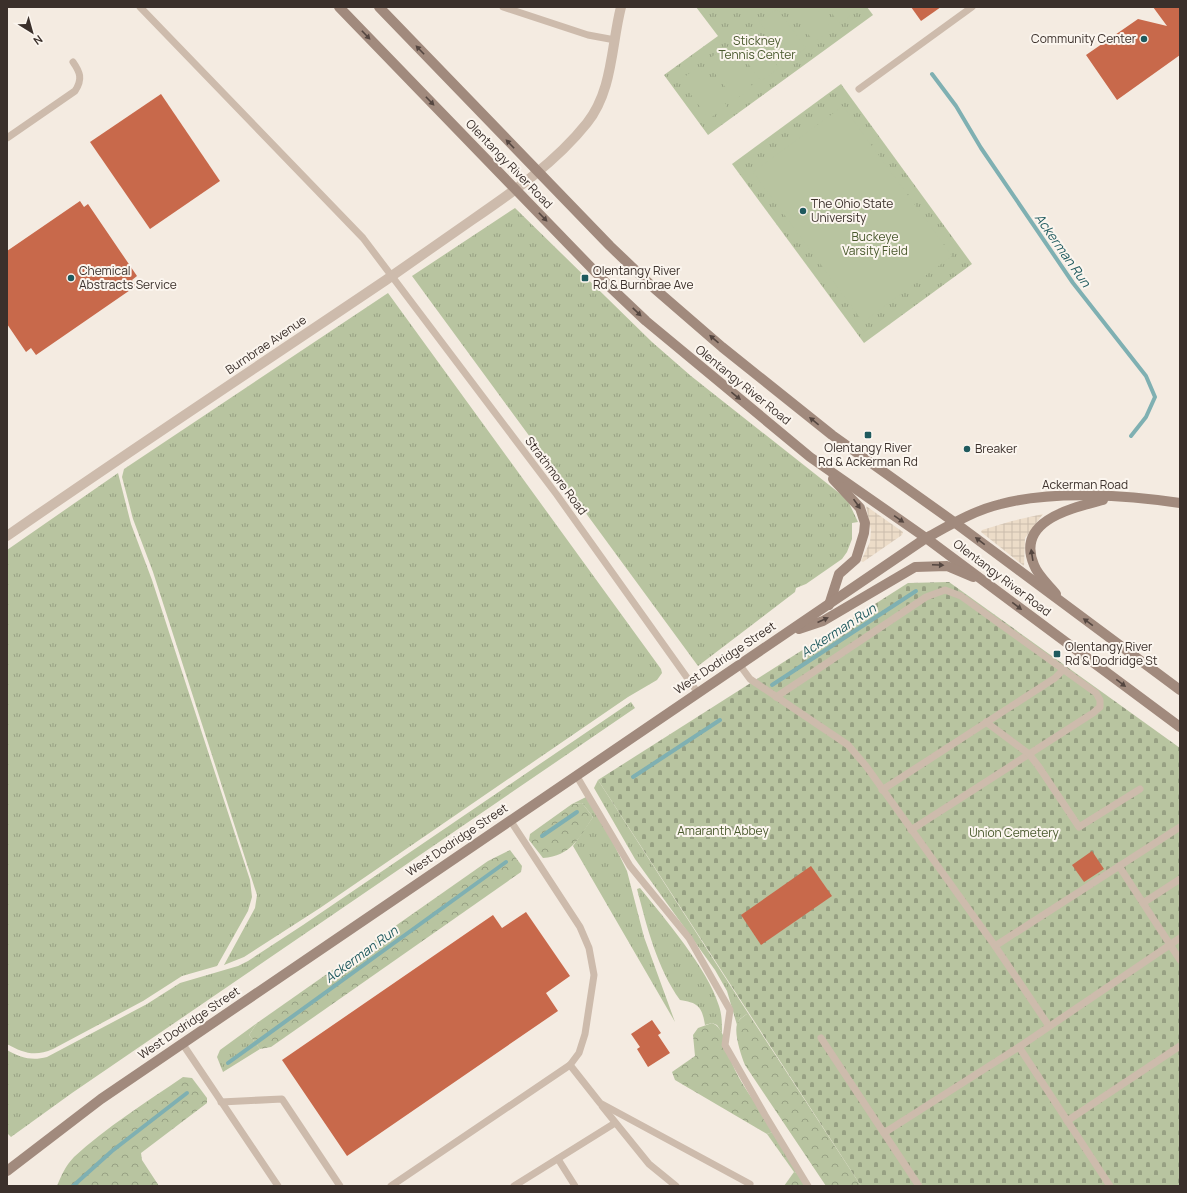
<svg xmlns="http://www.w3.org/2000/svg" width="1187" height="1193" font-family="Manrope,sans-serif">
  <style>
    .grass { fill: url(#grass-tufts) }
    .forest { fill: url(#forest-crowns) }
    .cemetery { fill: url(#cemetery-stones) }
    .garden { fill: #b8c4a0 }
    .plaza { fill: url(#plaza-grid) }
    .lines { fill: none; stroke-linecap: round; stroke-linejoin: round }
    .stream { stroke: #7fb0b2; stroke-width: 4 }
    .building { fill: #c8694b }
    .service { stroke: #cdbbac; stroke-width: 7 }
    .minor { stroke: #cdbbac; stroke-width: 10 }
    .secondary { stroke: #a18a7d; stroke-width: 10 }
    .oneway { fill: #544640 }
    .poi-dot { fill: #1f5a5e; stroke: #fbf5ee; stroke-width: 1.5 }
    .labels { text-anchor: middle; stroke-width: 4; stroke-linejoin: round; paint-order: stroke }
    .poi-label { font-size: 12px; fill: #3b302b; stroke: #fbf5ee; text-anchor: start }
    .park-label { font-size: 12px; fill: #4a5a2e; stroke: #fbf5ee }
    .street-label { font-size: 12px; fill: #3b302b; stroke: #fbf5ee }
    .water-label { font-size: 13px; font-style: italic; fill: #1f5a5e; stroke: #fbf5ee }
  </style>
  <defs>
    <pattern id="grass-tufts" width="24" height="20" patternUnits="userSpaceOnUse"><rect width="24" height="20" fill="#b8c4a0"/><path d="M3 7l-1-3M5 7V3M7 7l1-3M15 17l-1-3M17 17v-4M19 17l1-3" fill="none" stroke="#97a083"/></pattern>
    <pattern id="forest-crowns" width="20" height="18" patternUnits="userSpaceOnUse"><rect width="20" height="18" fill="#b8c4a0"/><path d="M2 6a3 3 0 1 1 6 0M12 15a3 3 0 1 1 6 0" fill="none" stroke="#97a083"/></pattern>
    <pattern id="cemetery-stones" width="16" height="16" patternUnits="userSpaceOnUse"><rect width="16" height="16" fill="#b8c4a0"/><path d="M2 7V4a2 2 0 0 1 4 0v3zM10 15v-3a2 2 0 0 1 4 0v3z" fill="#97a083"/></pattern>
    <pattern id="plaza-grid" width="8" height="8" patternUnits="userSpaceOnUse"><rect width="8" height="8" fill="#ecdcc8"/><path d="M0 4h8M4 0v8" fill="none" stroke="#cbbdac"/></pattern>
  </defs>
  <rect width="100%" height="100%" fill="#f4ebe1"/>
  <g class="grass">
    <polygon points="696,7 867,7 873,15 708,135 664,75 718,36"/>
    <polygon points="841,84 972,264 864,343 732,164"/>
    <polygon points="515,208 652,342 691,376 843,496 849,503 858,522 852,523 852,539 847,552 842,559 806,584 796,588 795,592 698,666 412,276"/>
    <polygon points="388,293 661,669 662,673 657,680 628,697 320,908 244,957 224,965 255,908 257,895 153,572 133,519 122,477 124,469"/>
    <path d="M 118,473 L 131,524 L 152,580 L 250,880 L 252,897 L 248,911 L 217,966 L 182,976 L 143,1001 L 53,1049 C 35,1057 23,1053 7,1044 L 7,550 Z"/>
    <path d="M 631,702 L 635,708 L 72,1093 L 11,1137 L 7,1133 L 7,1050 C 21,1058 32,1061 47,1057 L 147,1004 L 180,983 L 238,966 L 248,961 L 303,925 Z"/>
    <polygon points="598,780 748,1013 740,1019 737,1025 727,991 715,970 635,859 594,788"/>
    <polygon points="586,797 602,820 627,871 644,937 675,1022 573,846 593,817 582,803 572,804"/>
    <path d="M 640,888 C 665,919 708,969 719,1006 C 722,1015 722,1024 722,1033 L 717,1025 L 712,1023 L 705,1025 C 702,1007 699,1003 680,1000 C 657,968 647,927 637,889 Z"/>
    <polygon points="257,1023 249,1035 260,1049 223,1072 217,1057 220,1050"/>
    <polygon points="773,1132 802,1174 794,1172 767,1134"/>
  </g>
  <g class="forest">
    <path d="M 582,803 L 593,817 C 579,838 571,856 543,858 L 529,840 L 530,834 L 572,804 Z"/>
    <polygon points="510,850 522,866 521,872 271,1047 260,1049 249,1035 257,1023 488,861"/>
    <path d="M 748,1013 L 861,1186 L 826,1186 L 745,1065 C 741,1055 734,1034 737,1024 C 739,1019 744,1016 748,1013 Z"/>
    <path d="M 712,1023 C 725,1028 727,1050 732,1063 C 741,1086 759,1107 773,1127 L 773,1132 L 767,1134 L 675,1080 L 672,1072 L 695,1056 L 693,1035 L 698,1028 Z"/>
    <path d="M 183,1077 L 192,1078 L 207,1098 L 207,1103 L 141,1153 L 142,1160 L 159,1186 L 57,1186 C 61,1176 66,1165 74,1157 C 105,1128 148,1101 183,1077 Z"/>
    <polygon points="794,1172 802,1174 810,1186 784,1186"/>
  </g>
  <polygon class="cemetery" points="949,582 1180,748 1180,1186 861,1186 598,780 908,583"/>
  <g class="garden">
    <polygon points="788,7 815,7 832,29 814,42"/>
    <polygon points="827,7 855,7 857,10 840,24"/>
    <polygon points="777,9 806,48 788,61 759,22"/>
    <polygon points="750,29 779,68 761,81 732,42"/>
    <polygon points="724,48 753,87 735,100 706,61"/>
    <polygon points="698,67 727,106 709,119 680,80"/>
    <polygon points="843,106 952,256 863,322 753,172"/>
  </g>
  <g class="plaza">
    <polygon points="866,506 903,532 902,535 863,562 861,561 870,542 871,530"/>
    <polygon points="1043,514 1025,538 1024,566 981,532 982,530 1012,521"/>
  </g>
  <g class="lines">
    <g class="stream">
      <polyline points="932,74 956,106 981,148 1073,283 1146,376 1155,397 1146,417 1131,436"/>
      <polyline points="772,685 916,591"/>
      <polyline points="633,777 720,720"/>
      <polyline points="542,836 577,812"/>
      <polyline points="228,1063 506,862"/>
      <polyline points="73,1186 112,1151 187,1093"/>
    </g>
  </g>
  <g class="building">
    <polygon points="911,7 941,7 921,21"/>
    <polygon points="1153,7 1180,7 1180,55 1117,100 1086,55 1138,19 1167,26"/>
    <polygon points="161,94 220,181 150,229 90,142"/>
    <polygon points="80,201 84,207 88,204 137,276 132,280 136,286 36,355 31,348 26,352 7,324 7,251"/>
    <polygon points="1092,851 1104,869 1084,882 1072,865"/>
    <polygon points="811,866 832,896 761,945 741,915"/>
    <polygon points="526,912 570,976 546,993 558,1011 347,1156 282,1060 493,915 502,928"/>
    <polygon points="652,1020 661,1033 658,1035 670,1053 648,1067 637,1049 640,1047 631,1034"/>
  </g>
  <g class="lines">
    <g class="service">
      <polyline points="140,7 363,238 557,495 698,693"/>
      <polyline points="503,7 588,35 615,40"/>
      <polyline points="859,89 972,7"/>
      <path d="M 7,138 L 75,91 C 83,79 80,72 73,62"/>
      <polyline points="739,664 750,679 848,745 866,766 995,946 1049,1026"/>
      <polyline points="776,697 926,597 945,590 961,596 1096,693 1100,700 1100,707 1093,713 911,830"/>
      <polyline points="986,722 1029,754 1039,767 1079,827 1140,789"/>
      <polyline points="576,775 630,866 689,938 730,1010 725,1045 765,1115 808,1186"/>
      <polyline points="882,790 1055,678 1064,669"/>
      <polyline points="1119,866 1180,960"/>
      <polyline points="1143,903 1180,879"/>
      <polyline points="995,946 1180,827"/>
      <polyline points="821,1038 919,1186"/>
      <polyline points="182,1043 278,1186"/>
      <polyline points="1019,1047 1110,1186"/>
      <polyline points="570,1065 600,1103 750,1184 748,1186"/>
      <polyline points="221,1102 282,1099 340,1186"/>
      <polyline points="602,1106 649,1164 676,1186"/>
      <polyline points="1067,1121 1180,1046"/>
      <polyline points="884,1133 1019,1047 1180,938"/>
      <polyline points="558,1159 575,1186"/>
      <polyline points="391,1186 570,1065 579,1053 585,1034 594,975 589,948 580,927 510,820"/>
      <polyline points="514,1186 615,1123"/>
    </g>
    <path class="minor" d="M 7,536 C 132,449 260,365 386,280 C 415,260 443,240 472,220 C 513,192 556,162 587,123 C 613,90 611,46 621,7"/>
    <g class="secondary">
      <polyline points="339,7 608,285 646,321 810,457 926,538 1180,727"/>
      <polyline points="379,7 610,246 655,289 722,347 832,435 954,522 1180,690"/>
      <path d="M 1056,594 C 1049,585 1038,576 1034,565 C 1015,520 1073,508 1103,500"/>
      <polyline points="829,605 839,574 856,559 864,533 865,523 860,508 833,479"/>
      <polyline points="799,629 823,621 915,567 947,566 973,577"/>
      <path d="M 7,1171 L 101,1099 L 926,538 C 950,525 975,510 1001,504 C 1054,490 1126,495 1180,503"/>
    </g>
  </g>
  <defs><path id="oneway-solid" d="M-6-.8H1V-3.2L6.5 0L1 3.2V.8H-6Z"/></defs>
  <g class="oneway">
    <use href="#oneway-solid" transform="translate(366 35) rotate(46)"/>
    <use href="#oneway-solid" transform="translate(420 50) rotate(-134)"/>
    <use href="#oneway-solid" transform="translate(430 101) rotate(46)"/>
    <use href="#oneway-solid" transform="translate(510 144) rotate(-134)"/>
    <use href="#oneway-solid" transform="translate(543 217) rotate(46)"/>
    <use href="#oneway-solid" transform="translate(637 312) rotate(44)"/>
    <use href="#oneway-solid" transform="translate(714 339) rotate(-139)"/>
    <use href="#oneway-solid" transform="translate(736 396) rotate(39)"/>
    <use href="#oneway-solid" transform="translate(814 421) rotate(-141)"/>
    <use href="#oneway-solid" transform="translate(857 504) rotate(55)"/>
    <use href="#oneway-solid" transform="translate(899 519) rotate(35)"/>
    <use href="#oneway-solid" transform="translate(980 541) rotate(-143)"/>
    <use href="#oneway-solid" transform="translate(1032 555) rotate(-99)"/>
    <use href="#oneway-solid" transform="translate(938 565) rotate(2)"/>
    <use href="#oneway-solid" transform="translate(1017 606) rotate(37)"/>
    <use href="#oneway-solid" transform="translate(823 620) rotate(-24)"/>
    <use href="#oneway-solid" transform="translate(1088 622) rotate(-144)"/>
    <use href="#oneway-solid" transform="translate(1121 683) rotate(37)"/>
  </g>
  <g class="poi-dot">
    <circle cx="1144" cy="39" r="4"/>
    <circle cx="803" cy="211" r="4"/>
    <circle cx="71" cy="278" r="4"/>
    <rect x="581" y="274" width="8" height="8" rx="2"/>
    <rect x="864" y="431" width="8" height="8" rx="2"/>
    <circle cx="967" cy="449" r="4"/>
    <rect x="1053" y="650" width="8" height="8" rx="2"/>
  </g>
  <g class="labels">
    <g class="poi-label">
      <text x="1136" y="43" text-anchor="end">Community Center</text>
      <text x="811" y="208">The Ohio State<tspan x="811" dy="14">University</tspan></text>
      <text x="79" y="275">Chemical<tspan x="79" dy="14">Abstracts Service</tspan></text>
      <text x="593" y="275">Olentangy River<tspan x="593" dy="14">Rd &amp; Burnbrae Ave</tspan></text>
      <text x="868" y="452" text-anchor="middle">Olentangy River<tspan x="868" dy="14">Rd &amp; Ackerman Rd</tspan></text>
      <text x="975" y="453">Breaker</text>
      <text x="1065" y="651">Olentangy River<tspan x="1065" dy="14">Rd &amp; Dodridge St</tspan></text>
    </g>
    <g class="park-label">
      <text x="757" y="45">Stickney<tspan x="757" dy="14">Tennis Center</tspan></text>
      <text x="875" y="241">Buckeye<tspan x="875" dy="14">Varsity Field</tspan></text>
      <text x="723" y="835">Amaranth Abbey</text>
      <text x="1014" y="837">Union Cemetery</text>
    </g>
    <g class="street-label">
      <text transform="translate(509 164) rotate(46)" y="4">Olentangy River Road</text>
      <text transform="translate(266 345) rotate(-34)" y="4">Burnbrae Avenue</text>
      <text transform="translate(743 385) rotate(39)" y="4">Olentangy River Road</text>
      <text transform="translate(556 476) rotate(53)" y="4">Strathmore Road</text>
      <text x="1085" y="489">Ackerman Road</text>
      <text transform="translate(1002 578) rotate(37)" y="4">Olentangy River Road</text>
      <text transform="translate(725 658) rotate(-34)" y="4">West Dodridge Street</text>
      <text transform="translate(457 840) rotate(-34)" y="4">West Dodridge Street</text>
      <text transform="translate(189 1023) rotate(-34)" y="4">West Dodridge Street</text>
    </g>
    <g class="water-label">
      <text transform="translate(1063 250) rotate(55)" y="5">Ackerman Run</text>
      <text transform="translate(838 630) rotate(-33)" y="5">Ackerman Run</text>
      <text transform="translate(361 954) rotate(-36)" y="5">Ackerman Run</text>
    </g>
  </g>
  <rect width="1187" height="1193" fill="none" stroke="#3b302b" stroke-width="16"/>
  <g transform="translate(32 32) rotate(143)" stroke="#fbf5ee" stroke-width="3" paint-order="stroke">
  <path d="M0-3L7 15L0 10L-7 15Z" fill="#3b302b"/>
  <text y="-6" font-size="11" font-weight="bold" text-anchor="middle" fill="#3b302b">N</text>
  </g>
</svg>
